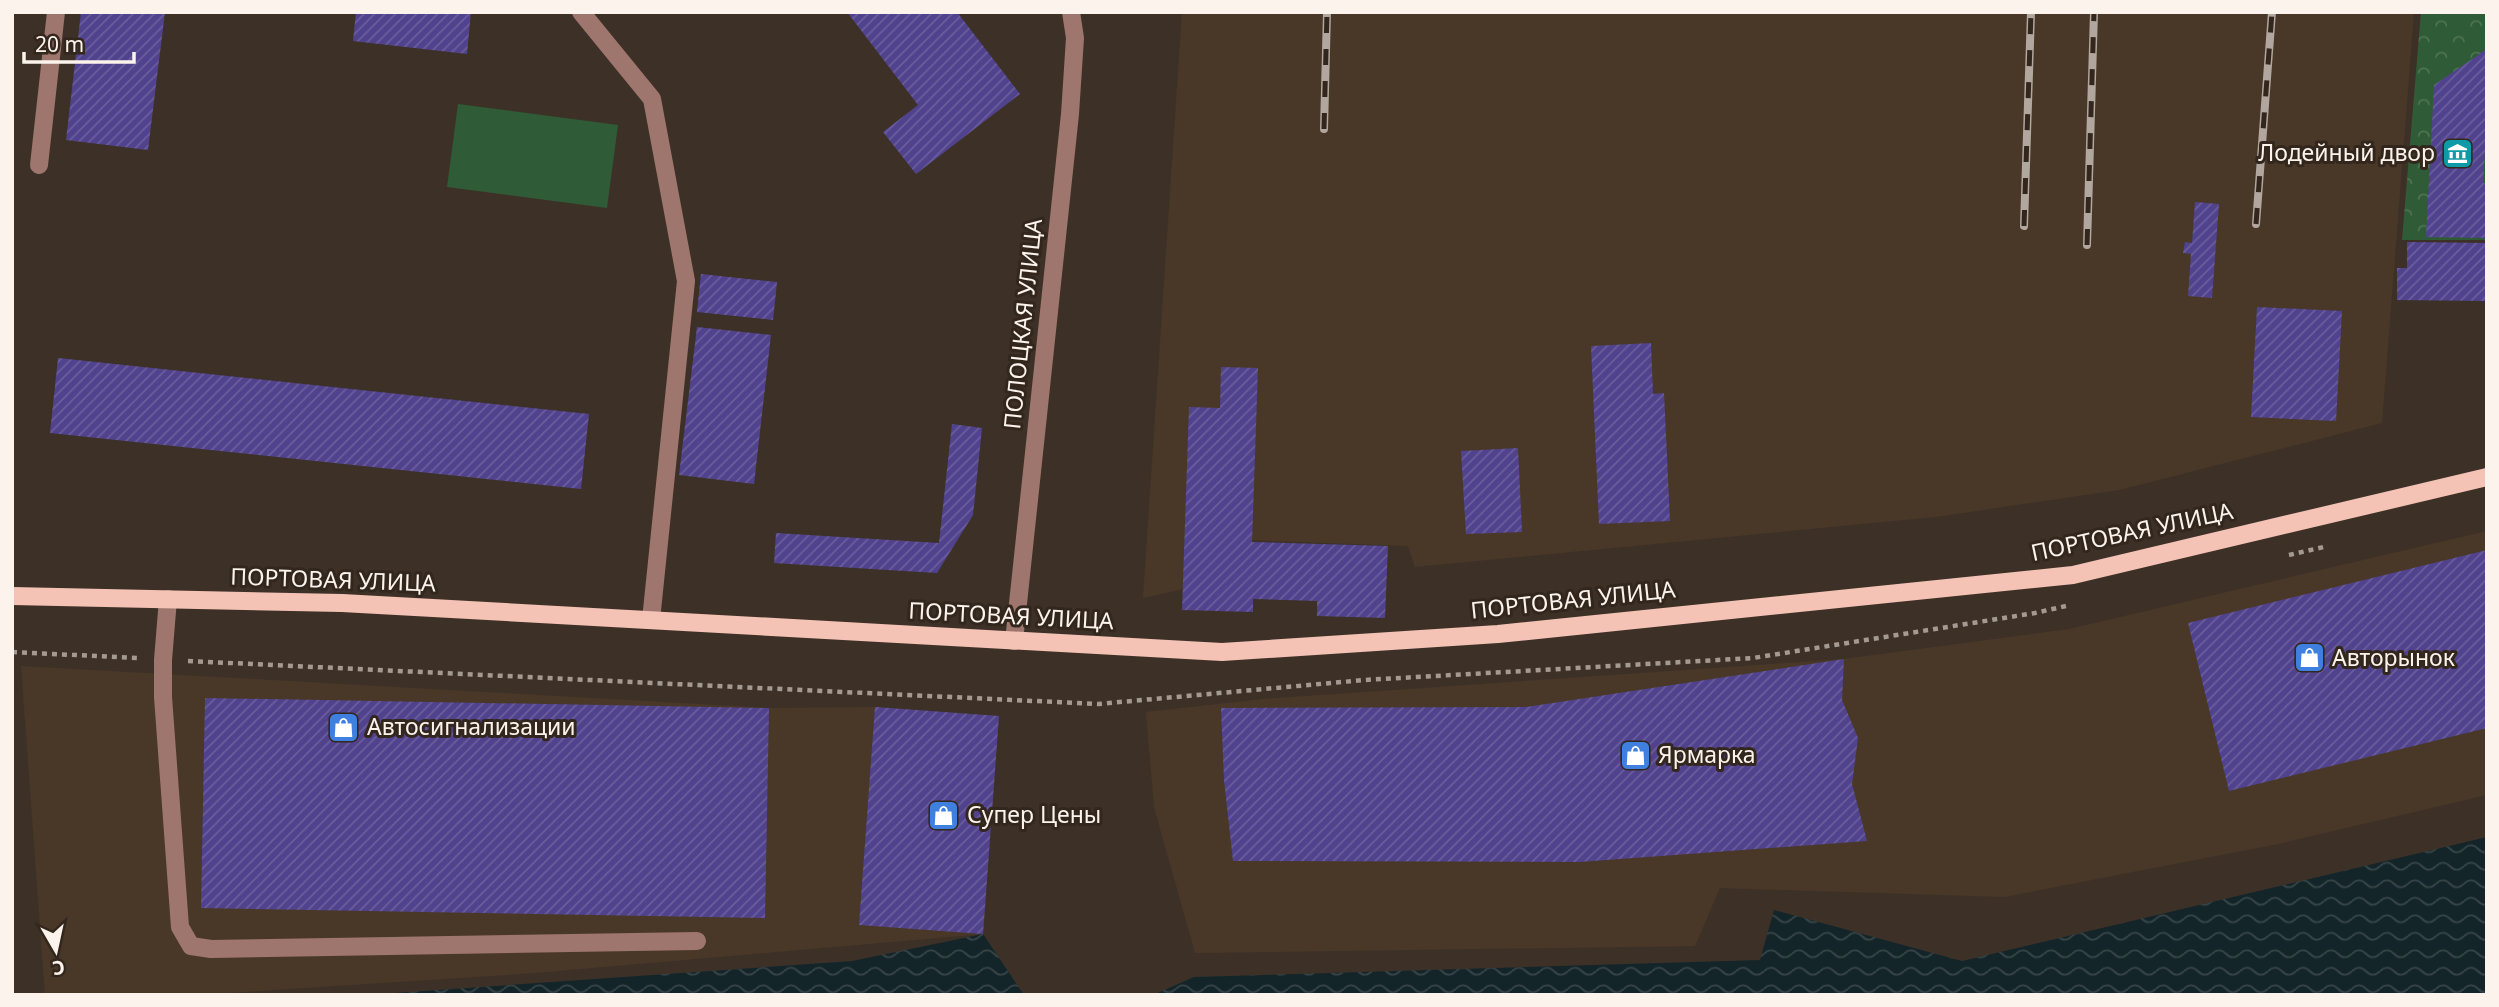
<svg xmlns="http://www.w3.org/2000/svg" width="2499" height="1007" font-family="'Noto Sans',sans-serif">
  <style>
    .built { fill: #493828 }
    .grass { fill: #2f5b36 }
    .forest { fill: url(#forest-crowns) }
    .water { fill: url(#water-waves) }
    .building { fill: url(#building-hatch) }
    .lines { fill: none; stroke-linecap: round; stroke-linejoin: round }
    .path { stroke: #a49a92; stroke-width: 4.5; stroke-dasharray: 5 5; stroke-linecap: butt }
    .minor { stroke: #9f766d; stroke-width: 18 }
    .major { stroke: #f5c2b6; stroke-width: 18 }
    .rail-casing { stroke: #b1a79f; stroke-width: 8 }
    .rail { stroke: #33271d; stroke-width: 5; stroke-dasharray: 16; stroke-linecap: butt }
    .labels { text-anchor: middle; stroke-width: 6; stroke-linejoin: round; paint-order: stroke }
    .poi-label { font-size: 23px; fill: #fbf3ec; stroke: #33271d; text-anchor: start }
    .street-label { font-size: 23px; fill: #fbf3ec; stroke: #33271d }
  </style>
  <defs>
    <pattern id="forest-crowns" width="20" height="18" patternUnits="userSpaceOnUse" patternTransform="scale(1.75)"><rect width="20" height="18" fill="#2f5b36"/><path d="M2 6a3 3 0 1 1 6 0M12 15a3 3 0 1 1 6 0" fill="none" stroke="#4e7353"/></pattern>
    <pattern id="water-waves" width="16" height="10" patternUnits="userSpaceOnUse" patternTransform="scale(1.75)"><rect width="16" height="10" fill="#142529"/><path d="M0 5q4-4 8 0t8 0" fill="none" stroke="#374548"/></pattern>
    <pattern id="building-hatch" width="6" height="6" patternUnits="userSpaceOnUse" patternTransform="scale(1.75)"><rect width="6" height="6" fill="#50428d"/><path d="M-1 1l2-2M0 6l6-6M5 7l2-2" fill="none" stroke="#6a5e9d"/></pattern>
  </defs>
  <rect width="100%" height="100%" fill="#3d3127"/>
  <g class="built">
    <polygon points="1182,12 2414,12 2382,423 2119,490 1935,517 1415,567 1408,546 1189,538 1188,588 1143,598"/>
    <polygon points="2487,531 2487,795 2278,844 2004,897 1720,888 1695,946 1195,953 1154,807 1146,712 1263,699 1844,659 2069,629"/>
    <polygon points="21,666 769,708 875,707 999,716 983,934 535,973 198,995 45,995"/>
  </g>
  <polygon class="grass" points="458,104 618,125 607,208 447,187"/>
  <polygon class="forest" points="2421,12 2487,12 2487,240 2402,240"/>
  <g class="water">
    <polygon points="2487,837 2487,995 1153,995 1194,977 1760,960 1774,910 1962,961"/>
    <polygon points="983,934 1024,995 366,995 852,961"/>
  </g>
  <g class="building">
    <polygon points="81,12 165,12 148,150 66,140"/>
    <polygon points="356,12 471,12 467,54 353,41"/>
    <polygon points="847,12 957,12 1020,94 916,174 883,132 918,105"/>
    <polygon points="2487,49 2487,122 2483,183 2487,183 2487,238 2426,237 2434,85"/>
    <polygon points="2195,202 2219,204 2212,298 2188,296 2191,254 2183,253 2185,242 2192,243"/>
    <polygon points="2407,242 2487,243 2487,301 2397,300 2397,268 2407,268"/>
    <polygon points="701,274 777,282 773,320 697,312"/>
    <polygon points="2257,307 2342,311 2336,421 2251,417"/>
    <polygon points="697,327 771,335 754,484 679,475"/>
    <polygon points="1651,343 1653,394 1664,393 1670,521 1599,524 1591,346"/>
    <polygon points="58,358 589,414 581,489 50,433"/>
    <polygon points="1221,367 1258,368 1252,542 1388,546 1385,618 1317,616 1317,601 1253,599 1253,612 1182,610 1189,407 1220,408"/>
    <polygon points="952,424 982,428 973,515 937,573 774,563 776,533 939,543"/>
    <polygon points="1518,448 1522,532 1466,534 1461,451"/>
    <polygon points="2487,550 2487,728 2229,791 2188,623"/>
    <polygon points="1844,659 1842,700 1858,738 1852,784 1867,841 1579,862 1233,861 1224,780 1221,708 1526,707"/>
    <polygon points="205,698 769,708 765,918 201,908"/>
    <polygon points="875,707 999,716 983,934 859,925"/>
  </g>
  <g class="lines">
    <g class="path">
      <polyline points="2289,555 2328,546"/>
      <polyline points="12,652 137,658"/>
      <polyline points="188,661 1098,704 1364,680 1753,658 2035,613 2066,606"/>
    </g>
    <g class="minor">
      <polyline points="581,12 652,99 686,281 651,620"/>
      <polyline points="39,165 56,12"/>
      <polyline points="168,599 163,660 163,697 180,927 191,946 211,949 697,941"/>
      <polyline points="1014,641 1070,114 1075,38 1071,12"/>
    </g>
    <polyline class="major" points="12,596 342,603 1222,652 1498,634 2073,575 2487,477"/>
    <defs>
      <g id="rail">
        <polyline points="1324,129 1327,12"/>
        <polyline points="2256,224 2272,12"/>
        <polyline points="2024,226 2031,12"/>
        <polyline points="2087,245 2094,12"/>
      </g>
    </defs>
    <use href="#rail" class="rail-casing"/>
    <use href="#rail" class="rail"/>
  </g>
  <defs>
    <symbol id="museum-square" viewBox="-11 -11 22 22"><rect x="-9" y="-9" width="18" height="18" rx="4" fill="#0f9aa8" stroke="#33271d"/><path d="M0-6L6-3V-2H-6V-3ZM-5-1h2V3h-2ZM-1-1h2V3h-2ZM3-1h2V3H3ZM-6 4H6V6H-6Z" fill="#fff"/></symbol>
    <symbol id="shop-square" viewBox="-11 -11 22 22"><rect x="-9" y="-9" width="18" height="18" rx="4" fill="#3f7fe0" stroke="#33271d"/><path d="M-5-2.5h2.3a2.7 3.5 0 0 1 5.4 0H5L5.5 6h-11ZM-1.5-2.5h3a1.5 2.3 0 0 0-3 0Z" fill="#fff"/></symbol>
  </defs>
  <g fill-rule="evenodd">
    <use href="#museum-square" x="2440" y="136" width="35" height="35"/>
    <use href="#shop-square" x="2292" y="640" width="35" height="35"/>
    <use href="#shop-square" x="326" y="710" width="35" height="35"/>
    <use href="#shop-square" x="1618" y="738" width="35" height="35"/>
    <use href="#shop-square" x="926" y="798" width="35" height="35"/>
  </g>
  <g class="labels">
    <g class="poi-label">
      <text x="2435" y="161" text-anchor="end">Лодейный двор</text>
      <text x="2332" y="666">Авторынок</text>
      <text x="367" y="735">Автосигнализации</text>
      <text x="1658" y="763">Ярмарка</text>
      <text x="967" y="823">Супер Цены</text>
    </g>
    <g class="street-label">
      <text transform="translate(1023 324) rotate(-84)" y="8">ПОЛОЦКАЯ УЛИЦА</text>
      <text transform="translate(2132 532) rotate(-12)" y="8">ПОРТОВАЯ УЛИЦА</text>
      <text transform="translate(333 580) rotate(2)" y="8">ПОРТОВАЯ УЛИЦА</text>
      <text transform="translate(1573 600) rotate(-6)" y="8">ПОРТОВАЯ УЛИЦА</text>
      <text transform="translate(1011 616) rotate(3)" y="8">ПОРТОВАЯ УЛИЦА</text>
    </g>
  </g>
  <rect width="2499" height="1007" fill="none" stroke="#fbf3ec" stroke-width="28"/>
  <g transform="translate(56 951) rotate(171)" stroke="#33271d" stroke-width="5" paint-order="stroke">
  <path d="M0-5L12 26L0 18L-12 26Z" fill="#fbf3ec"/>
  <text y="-10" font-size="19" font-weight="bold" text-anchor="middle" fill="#fbf3ec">С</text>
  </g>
  <path d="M24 52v10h110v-10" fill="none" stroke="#fbf3ec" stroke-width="3.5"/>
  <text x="35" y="52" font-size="21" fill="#fbf3ec" stroke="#33271d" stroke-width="5" paint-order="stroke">20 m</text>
</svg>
